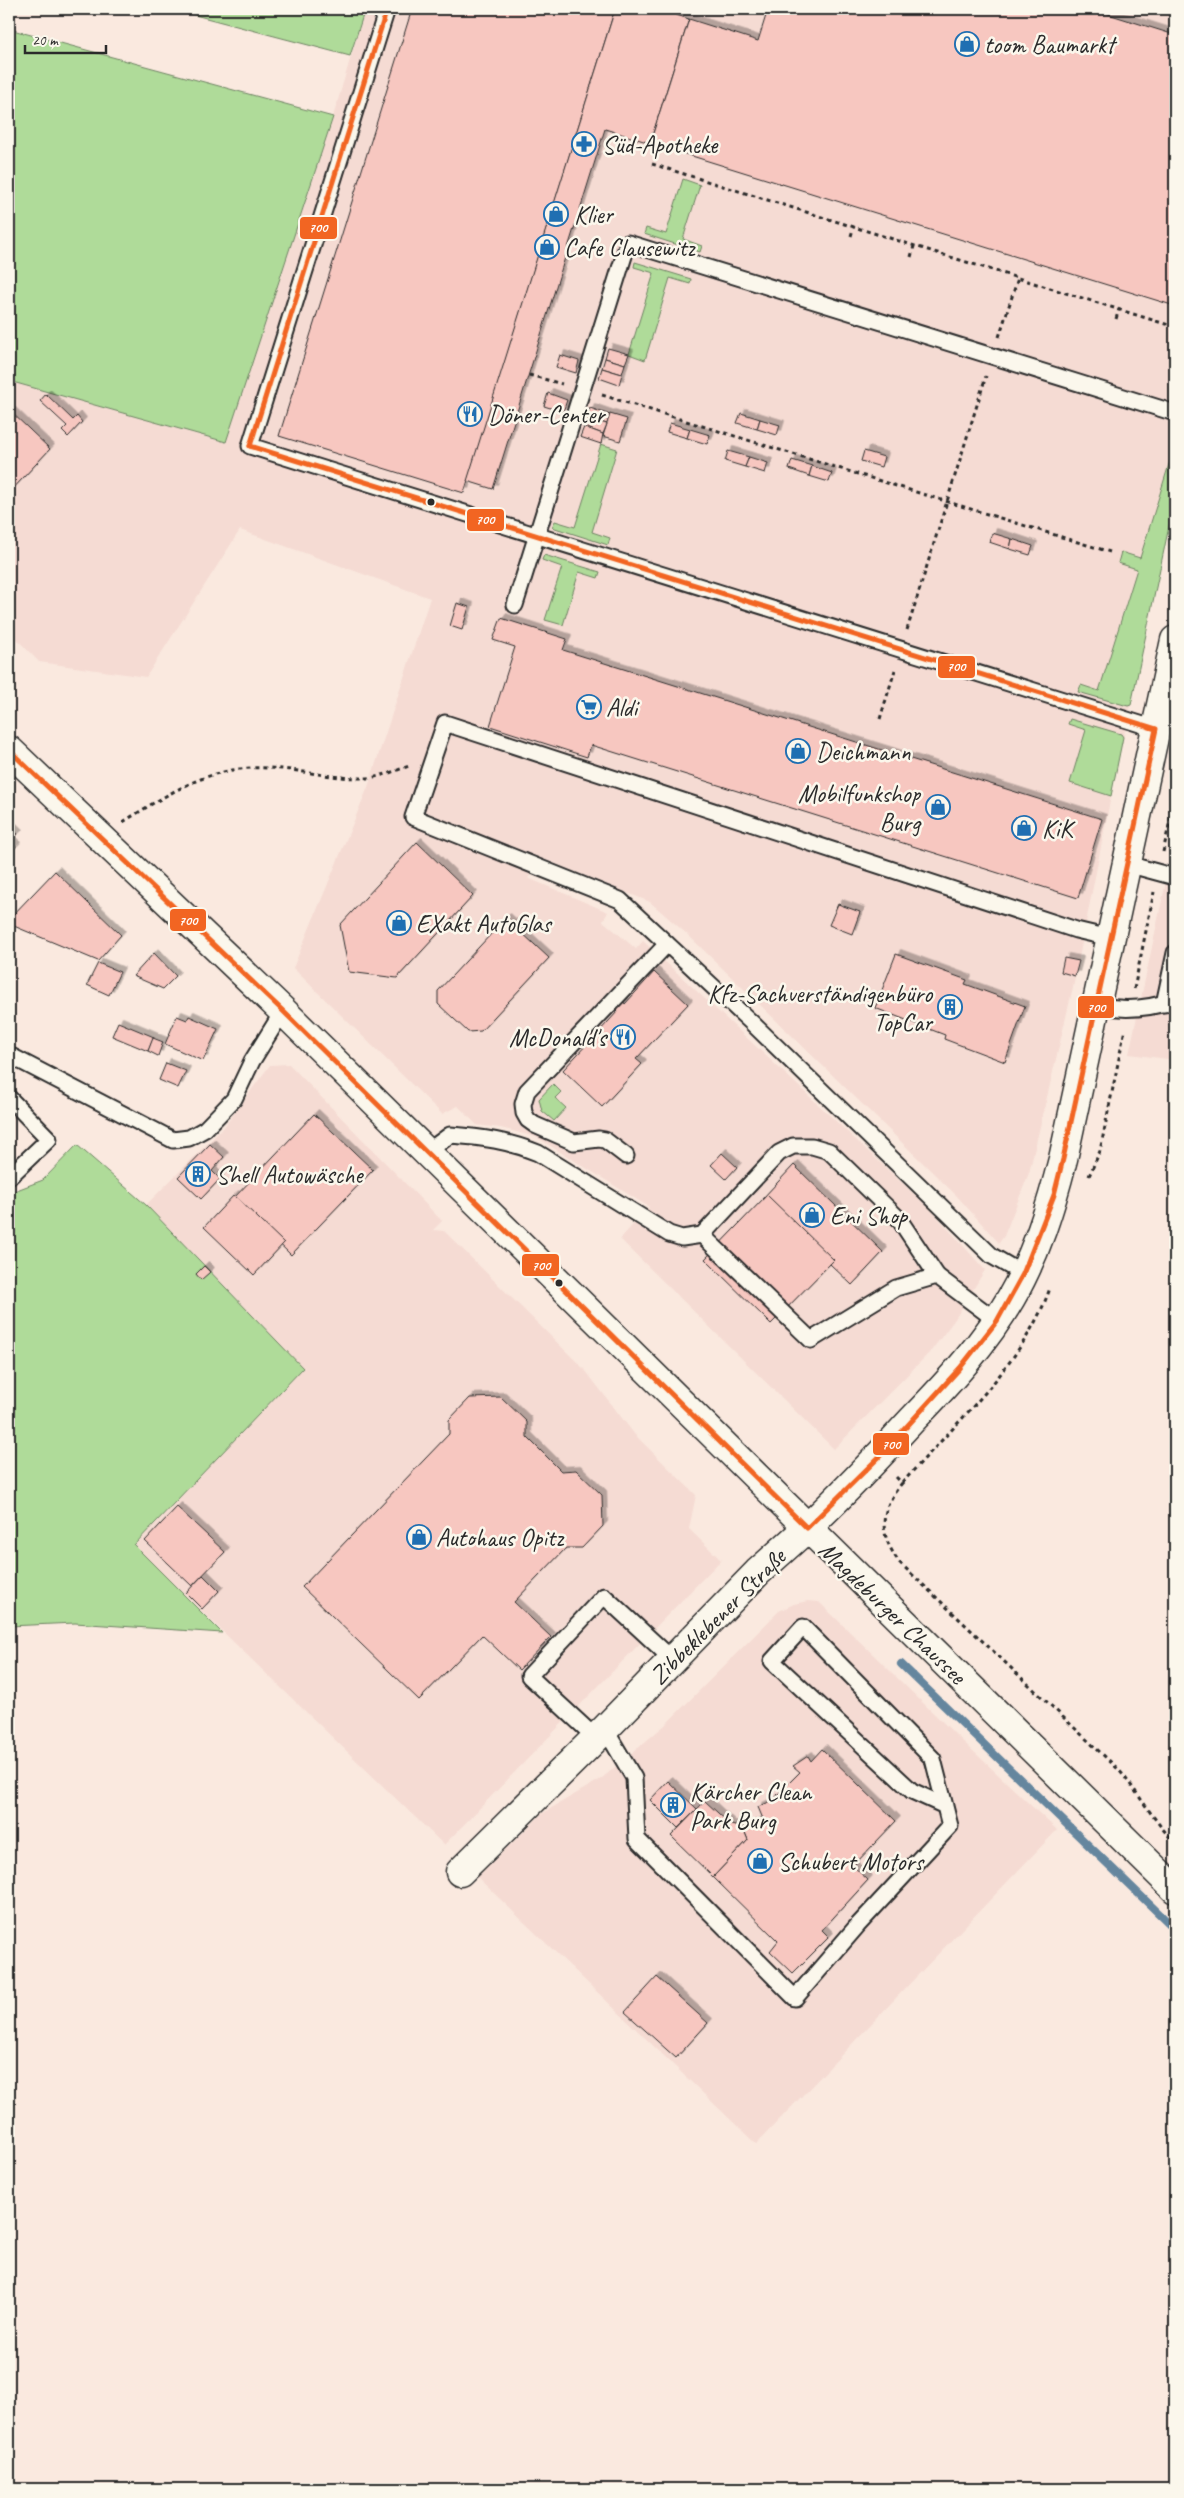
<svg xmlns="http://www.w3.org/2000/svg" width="1184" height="2498" font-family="Caveat,sans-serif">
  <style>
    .built { fill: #f5dbd3 }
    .green { fill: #afdb99; stroke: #6d8362 }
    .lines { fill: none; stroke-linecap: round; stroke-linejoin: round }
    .stream { stroke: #65869e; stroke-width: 8 }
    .building { fill: #f7c7c0; stroke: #2b2b2b; filter: url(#shadow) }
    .service-casing { stroke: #2b2b2b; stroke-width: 19 }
    .minor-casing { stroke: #2b2b2b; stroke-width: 31 }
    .tertiary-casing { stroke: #2b2b2b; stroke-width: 31 }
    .primary-casing { stroke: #2b2b2b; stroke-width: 31 }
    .path { stroke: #2b2b2b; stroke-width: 3; stroke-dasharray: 4 4; stroke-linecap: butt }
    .service { stroke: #fbf7ec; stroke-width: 15 }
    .minor { stroke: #fbf7ec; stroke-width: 28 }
    .tertiary { stroke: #fbf7ec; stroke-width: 28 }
    .primary { stroke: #fbf7ec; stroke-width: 28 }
    .bus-1-casing { stroke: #fbf7ec; stroke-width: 9 }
    .bus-1 { stroke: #f26522; stroke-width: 5 }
    .bus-dot { fill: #2b2b2b; stroke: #fbf7ec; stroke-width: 2 }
    .labels { text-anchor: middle; stroke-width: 5; stroke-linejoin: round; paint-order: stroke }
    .poi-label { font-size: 25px; fill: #2b2b2b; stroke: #fbf7ec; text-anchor: start }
    .street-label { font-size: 25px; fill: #2b2b2b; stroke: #fbf7ec }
    .line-badge { stroke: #fbf7ec; stroke-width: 2 }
    .badge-label { font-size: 14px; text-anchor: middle; font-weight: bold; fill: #fff }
  </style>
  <defs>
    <filter id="shadow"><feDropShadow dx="4.5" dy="-4.5" stdDeviation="0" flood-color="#0004"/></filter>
  </defs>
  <rect width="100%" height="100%" fill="#fae9df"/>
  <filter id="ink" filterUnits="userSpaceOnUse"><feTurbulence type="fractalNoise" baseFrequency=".02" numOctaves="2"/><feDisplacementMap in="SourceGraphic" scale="10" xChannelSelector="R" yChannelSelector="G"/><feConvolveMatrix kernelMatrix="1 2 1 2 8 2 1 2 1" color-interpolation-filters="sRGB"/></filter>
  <g filter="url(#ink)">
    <g class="built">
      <polygon points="365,9 1175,9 1175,498 1111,796 1074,983 1029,1173 1004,1236 999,1243 956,1195 688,935 650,902 546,860 528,878 608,912 603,921 636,949 643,941 931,1210 985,1270 955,1319 931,1351 834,1449 620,1239 649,1207 536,1137 501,1128 477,1125 458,1106 442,1114 293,968 368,787 430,598 240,530 146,677 39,662 9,631 9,381 226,442 333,117"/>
      <polygon points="1175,840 1175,1060 1129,1054"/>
      <polygon points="289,1064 442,1221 433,1230 444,1231 585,1370 635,1435 696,1495 689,1529 721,1560 444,1845 134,1546 302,1368 146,1205 224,1127 270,1065"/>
      <polygon points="808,1601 819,1602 955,1734 1057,1830 756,2144 477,1877 543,1813 601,1779 665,1725 779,1611 794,1604"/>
    </g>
    <g class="green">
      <polygon points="172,9 365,9 350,56"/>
      <polygon points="9,29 333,117 226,442 9,381"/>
      <polygon points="683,179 700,185 683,239 702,246 700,252 644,234 646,228 666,234"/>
      <polygon points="635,262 691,279 690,284 670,278 645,360 629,354 654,273 634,267"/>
      <polygon points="601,444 617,449 592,532 610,538 608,545 552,527 555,521 575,527"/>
      <polygon points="1175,445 1175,498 1131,705 1128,706 1078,692 1081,685 1099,691 1137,569 1118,563 1121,552 1140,558"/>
      <polygon points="544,555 600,572 598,578 579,572 563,625 545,620 562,567 542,560"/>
      <polygon points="1070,719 1121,734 1123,737 1111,796 1070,783 1086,730 1068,724"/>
      <polygon points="553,1084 561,1092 555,1098 566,1108 554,1121 542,1111 539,1099"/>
      <polygon points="77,1145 146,1205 303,1368 134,1545 222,1633 75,1623 9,1626 9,1193 43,1180"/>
    </g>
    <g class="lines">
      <polyline class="stream" points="901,1664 1175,1929"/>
    </g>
    <g class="building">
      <polygon points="412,9 615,9 464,493 279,436"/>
      <polygon points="615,9 657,9 689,19 650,143 605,129 493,489 467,481"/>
      <polygon points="768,9 1092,9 1175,35 1175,306 650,143 689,19 758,41"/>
      <polygon points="608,348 629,354 625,364 605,358"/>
      <polygon points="560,355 579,361 576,373 556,367"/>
      <polygon points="605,358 625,364 622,374 602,368"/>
      <polygon points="602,368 622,374 619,385 599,378"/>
      <polygon points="548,393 567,400 563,412 544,406"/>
      <polygon points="46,394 73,420 77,416 82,422 68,437 62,431 67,426 40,401"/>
      <polygon points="590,408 610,415 607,424 586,418"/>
      <polygon points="9,410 50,449 9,493"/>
      <polygon points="741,413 760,419 757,429 737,423"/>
      <polygon points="610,414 627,419 620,441 603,436"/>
      <polygon points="586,418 607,424 603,434 584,427"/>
      <polygon points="760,419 780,425 777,435 757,429"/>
      <polygon points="670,423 690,429 687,438 667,432"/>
      <polygon points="584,427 603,434 601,444 580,437"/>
      <polygon points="690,429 710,435 707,444 687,438"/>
      <polygon points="728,451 749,457 745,467 725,461"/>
      <polygon points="864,451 884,457 881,467 861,461"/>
      <polygon points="749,457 768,463 765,473 745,467"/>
      <polygon points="792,460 812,466 809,476 789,469"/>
      <polygon points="812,466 832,473 829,482 809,476"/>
      <polygon points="992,533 1012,539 1010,549 989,542"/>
      <polygon points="1012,539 1033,546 1030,555 1010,549"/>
      <polygon points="457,603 469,607 462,630 450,626"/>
      <polygon points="501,618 567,639 563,650 1102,819 1078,898 591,745 587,757 490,726 515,647 493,640"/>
      <polygon points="9,825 18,834 11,841 16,847 9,854"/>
      <polygon points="417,842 473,896 397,978 349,972 340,925"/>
      <polygon points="55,871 121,935 98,961 9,924 9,919"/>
      <polygon points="838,904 860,912 852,934 829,925"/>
      <polygon points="506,918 549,958 481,1031 468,1032 438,1004 438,991"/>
      <polygon points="154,953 176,976 163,989 133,976"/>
      <polygon points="896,954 967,980 965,984 1025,1006 1005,1062 944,1039 945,1035 875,1008"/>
      <polygon points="1064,958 1079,961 1075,976 1061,972"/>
      <polygon points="98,963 120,972 109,995 87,985"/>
      <polygon points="654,972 688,1004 636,1059 642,1064 602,1107 563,1070 589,1042 587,1039 595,1032 597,1034 618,1011 616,1009 623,1001 625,1004"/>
      <polygon points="177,1016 187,1020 189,1016 218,1029 203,1061 165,1044"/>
      <polygon points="118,1022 154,1037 148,1051 112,1036"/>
      <polygon points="153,1038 163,1042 158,1056 148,1051"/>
      <polygon points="166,1063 186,1071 178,1088 159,1080"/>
      <polygon points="314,1114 373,1170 291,1255 233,1199"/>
      <polygon points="210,1144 224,1157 212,1171 220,1179 201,1199 178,1177"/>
      <polygon points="722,1153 737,1167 726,1179 711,1165"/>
      <polygon points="794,1165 883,1252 852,1285 762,1199"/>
      <polygon points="234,1195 284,1243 254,1275 204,1227"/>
      <polygon points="767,1195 834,1260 771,1324 705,1259"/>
      <polygon points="204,1266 210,1272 201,1280 196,1274"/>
      <polygon points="501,1397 527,1422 527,1437 561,1471 576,1470 602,1495 603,1526 582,1548 566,1548 514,1602 551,1637 519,1670 482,1635 419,1700 302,1587 449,1434 449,1420 470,1398"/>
      <polygon points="177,1507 225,1552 192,1586 145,1541"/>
      <polygon points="203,1575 219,1591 202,1609 186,1593"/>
      <polygon points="822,1749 896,1821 853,1866 868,1880 822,1930 829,1937 793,1973 770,1951 778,1941 713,1877 748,1840 743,1828 763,1819 758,1807 780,1797 777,1795 800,1772 793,1766 808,1756 811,1761"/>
      <polygon points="668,1781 697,1809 678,1828 650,1800"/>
      <polygon points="705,1801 731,1825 743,1828 748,1840 713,1877 671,1836"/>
      <polygon points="657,1977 708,2023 676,2058 625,2012"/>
    </g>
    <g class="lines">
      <defs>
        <g id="service">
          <polyline points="387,9 250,446 1156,729"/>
          <polyline points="515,605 628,243 1175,413"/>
          <polyline points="1127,864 1175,877"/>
          <polyline points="1164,1004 1175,953"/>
          <path d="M 1096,1005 C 1123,1011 1149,1009 1175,1000"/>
          <polyline points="9,1055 173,1140 189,1138 205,1129 234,1099 252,1061 283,1011"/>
          <polyline points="9,1098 49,1139 9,1177"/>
          <path d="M 427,1152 L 450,1135 C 482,1137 509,1141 538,1153 L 669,1234 L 682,1238 L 702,1235 L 779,1153 L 793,1146 L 812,1146 L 829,1151 L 899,1219 L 937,1276"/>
          <polyline points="626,1156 605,1140 599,1139 574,1142 535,1125 528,1120 524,1113 523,1104 527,1091 667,944"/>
          <polyline points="702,1235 811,1340 896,1288 937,1276 997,1321"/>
          <polyline points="1023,1274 992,1256 752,1023 620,900 413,817 445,723 1076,930 1110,938"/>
          <polyline points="605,1729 634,1778 637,1839 795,1998 858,1925 950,1826 933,1759 803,1627 772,1661 912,1791 945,1806"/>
          <polyline points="596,1738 529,1676 604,1596 673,1660"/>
        </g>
        <polyline id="minor" points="460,1872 605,1729 758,1572 807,1528"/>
        <path id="tertiary" d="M 807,1528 C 844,1493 879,1456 913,1419 C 949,1382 985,1343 1011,1298 C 1036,1255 1051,1206 1063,1159 L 1175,640"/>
        <polyline id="primary" points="9,750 283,1011 1175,1889"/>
      </defs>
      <use href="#service" class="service-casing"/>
      <use href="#minor" class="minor-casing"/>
      <use href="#tertiary" class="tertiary-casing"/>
      <use href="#primary" class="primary-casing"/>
      <g class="path">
        <polyline points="652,164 1175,327"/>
        <polyline points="851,236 854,226"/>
        <polyline points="911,257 914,246"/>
        <polyline points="1116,319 1119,309"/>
        <polyline points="999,337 1018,278"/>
        <polyline points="529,375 562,384"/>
        <polyline points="602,395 1110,552"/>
        <polyline points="907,630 986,376"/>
        <polyline points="880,719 895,670"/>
        <path d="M 123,822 C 163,797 203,770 251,768 C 288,766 324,778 361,778 C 377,779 394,771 409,766"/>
        <polyline points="1163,852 1175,799"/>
        <polyline points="1134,989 1154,892"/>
        <polyline points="1089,1176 1100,1151 1125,1029"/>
        <path d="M 896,1477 L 902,1483 C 879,1511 878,1534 900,1563 L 1119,1770 C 1139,1794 1154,1821 1175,1843"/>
        <path d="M 902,1483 C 954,1425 1025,1362 1050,1288"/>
      </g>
      <use href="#service" class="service"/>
      <use href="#minor" class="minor"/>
      <use href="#tertiary" class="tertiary"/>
      <use href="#primary" class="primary"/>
      <defs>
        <g id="bus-1">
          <polyline points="250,446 387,9"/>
          <polyline points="9,750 283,1011 807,1528 878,1458 960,1368 997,1321 1023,1274 1054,1195 1063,1159 1156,729 250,446"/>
        </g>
      </defs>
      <use href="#bus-1" class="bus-1-casing"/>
      <use href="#bus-1" class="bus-1"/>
    </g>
  </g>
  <defs>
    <symbol id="shop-ring" viewBox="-11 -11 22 22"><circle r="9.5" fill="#fbf7ec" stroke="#1f6fb2" stroke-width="1.5"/><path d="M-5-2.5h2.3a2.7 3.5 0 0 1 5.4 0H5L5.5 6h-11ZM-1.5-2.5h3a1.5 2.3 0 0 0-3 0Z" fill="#1f6fb2"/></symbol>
    <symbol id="pharmacy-ring" viewBox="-11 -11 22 22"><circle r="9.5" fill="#fbf7ec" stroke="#1f6fb2" stroke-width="1.5"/><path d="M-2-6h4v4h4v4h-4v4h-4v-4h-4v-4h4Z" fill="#1f6fb2"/></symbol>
    <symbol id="restaurant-ring" viewBox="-11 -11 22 22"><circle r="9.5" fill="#fbf7ec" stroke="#1f6fb2" stroke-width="1.5"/><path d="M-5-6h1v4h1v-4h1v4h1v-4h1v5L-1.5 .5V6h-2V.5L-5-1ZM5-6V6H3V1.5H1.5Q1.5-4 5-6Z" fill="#1f6fb2"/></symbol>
    <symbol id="supermarket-ring" viewBox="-11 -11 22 22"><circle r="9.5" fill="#fbf7ec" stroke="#1f6fb2" stroke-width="1.5"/><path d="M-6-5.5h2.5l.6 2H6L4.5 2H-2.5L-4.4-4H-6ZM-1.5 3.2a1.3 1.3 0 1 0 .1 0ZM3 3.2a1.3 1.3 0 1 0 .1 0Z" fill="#1f6fb2"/></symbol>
    <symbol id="building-ring" viewBox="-11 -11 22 22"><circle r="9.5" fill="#fbf7ec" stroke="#1f6fb2" stroke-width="1.5"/><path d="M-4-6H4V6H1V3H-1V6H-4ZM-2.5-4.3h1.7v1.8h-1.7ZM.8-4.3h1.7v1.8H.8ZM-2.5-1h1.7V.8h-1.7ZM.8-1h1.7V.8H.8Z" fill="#1f6fb2"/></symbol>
  </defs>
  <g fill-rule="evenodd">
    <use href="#shop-ring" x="953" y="30" width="28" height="28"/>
    <use href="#pharmacy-ring" x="570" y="130" width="28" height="28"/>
    <use href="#shop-ring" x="542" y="200" width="28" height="28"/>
    <use href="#shop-ring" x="533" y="233" width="28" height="28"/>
    <use href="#restaurant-ring" x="456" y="400" width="28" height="28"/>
    <use href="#supermarket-ring" x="575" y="693" width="28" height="28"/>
    <use href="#shop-ring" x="784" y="737" width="28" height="28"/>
    <use href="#shop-ring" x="924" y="793" width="28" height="28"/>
    <use href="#shop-ring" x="1010" y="814" width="28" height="28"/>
    <use href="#shop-ring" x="385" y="909" width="28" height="28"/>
    <use href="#building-ring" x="936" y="993" width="28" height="28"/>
    <use href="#restaurant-ring" x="609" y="1023" width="28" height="28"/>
    <use href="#building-ring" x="184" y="1160" width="28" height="28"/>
    <use href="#shop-ring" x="798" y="1201" width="28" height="28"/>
    <use href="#shop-ring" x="405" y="1523" width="28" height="28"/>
    <use href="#building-ring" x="659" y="1791" width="28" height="28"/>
    <use href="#shop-ring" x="746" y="1847" width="28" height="28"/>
  </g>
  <g class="bus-dot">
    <circle cx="431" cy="502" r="4.5"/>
    <circle cx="559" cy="1283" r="4.5"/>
  </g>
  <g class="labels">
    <g class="poi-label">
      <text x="984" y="53">toom Baumarkt</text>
      <text x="602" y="153">Süd-Apotheke</text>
      <text x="574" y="223">Klier</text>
      <text x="564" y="256">Cafe Clausewitz</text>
      <text x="488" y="423">Döner-Center</text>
      <text x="606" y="716">Aldi</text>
      <text x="816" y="760">Deichmann</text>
      <text x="920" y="802" text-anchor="end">Mobilfunkshop<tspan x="920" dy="29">Burg</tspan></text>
      <text x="1042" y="837">KiK</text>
      <text x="416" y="932">EXakt AutoGlas</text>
      <text x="932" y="1002" text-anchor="end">Kfz-Sachverständigenbüro<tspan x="932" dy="29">TopCar</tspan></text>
      <text x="606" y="1046" text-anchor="end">McDonald's</text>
      <text x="216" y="1183">Shell Autowäsche</text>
      <text x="830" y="1224">Eni Shop</text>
      <text x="436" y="1546">Autohaus Opitz</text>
      <text x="690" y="1800">Kärcher Clean<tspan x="690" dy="29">Park Burg</tspan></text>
      <text x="778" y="1870">Schubert Motors</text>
    </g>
    <g class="street-label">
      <text transform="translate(893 1612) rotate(44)" y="9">Magdeburger Chaussee</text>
      <text transform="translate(717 1616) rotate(-45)" y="9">Zibbeklebener Straße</text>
    </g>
  </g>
  <g class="line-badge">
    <rect x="299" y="216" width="39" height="24" rx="5" fill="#f26522"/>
    <rect x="466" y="508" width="39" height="24" rx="5" fill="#f26522"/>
    <rect x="937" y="655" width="39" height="24" rx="5" fill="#f26522"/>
    <rect x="169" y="908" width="38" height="24" rx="5" fill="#f26522"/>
    <rect x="1077" y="995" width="38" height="24" rx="5" fill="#f26522"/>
    <rect x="521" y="1253" width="39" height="24" rx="5" fill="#f26522"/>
    <rect x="872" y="1432" width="38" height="24" rx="5" fill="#f26522"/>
  </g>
  <g class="badge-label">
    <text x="318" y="232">700</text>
    <text x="485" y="524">700</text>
    <text x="956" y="671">700</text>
    <text x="188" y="925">700</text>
    <text x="1096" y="1012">700</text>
    <text x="541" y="1270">700</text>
    <text x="891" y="1449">700</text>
  </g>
  <rect width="1184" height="2498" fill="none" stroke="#fbf7ec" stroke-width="30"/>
  <rect x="15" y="15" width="1154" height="2468" fill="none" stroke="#2b2b2b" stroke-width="2" filter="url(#ink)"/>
  <path d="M25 45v8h81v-8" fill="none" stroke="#2b2b2b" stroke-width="2.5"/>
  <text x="32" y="45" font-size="15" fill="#2b2b2b" stroke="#fbf7ec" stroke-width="4" paint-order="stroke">20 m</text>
</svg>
